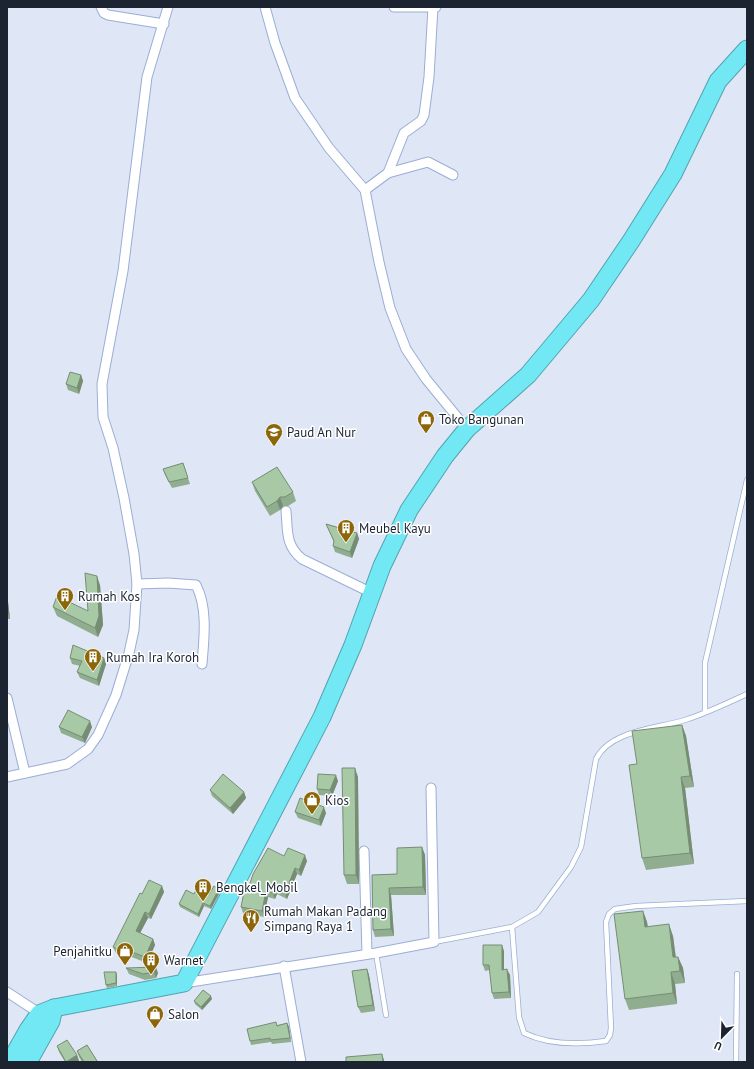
<svg xmlns="http://www.w3.org/2000/svg" width="754" height="1069" font-family="'PT Sans',sans-serif">
  <style>
    .lines { fill: none; stroke-linecap: round; stroke-linejoin: round }
    .lane-casing { stroke: #9aaed4; stroke-width: 6 }
    .street-casing { stroke: #9aaed4; stroke-width: 11 }
    .highway-casing { stroke: #53a3af; stroke-width: 19 }
    .lane { stroke: #fff; stroke-width: 4.5 }
    .street { stroke: #fff; stroke-width: 9 }
    .highway { stroke: #71e8f3; stroke-width: 17 }
    .wall { fill: #90ad8f }
    .shaded-wall { fill: #768d74 }
    .building { fill: #a8c9a6; stroke: #768d74 }
    .labels { text-anchor: middle; stroke-width: 3; stroke-linejoin: round; paint-order: stroke }
    .poi-label { font-size: 13px; fill: #1c2432; stroke: #fff; text-anchor: start }
  </style>
  <rect width="100%" height="100%" fill="#dfe7f7"/>
  <g class="lines">
    <defs>
      <g id="lane">
        <polyline points="705,711 705,663 747,480"/>
        <path d="M 512,927 L 519,1017 L 524,1033 C 549,1045 578,1045 606,1041 L 610,1035 L 611,1028 L 606,922 L 609,914 L 615,909 L 636,906 L 747,901"/>
        <path d="M 434,942 L 512,927 L 538,912 L 571,867 L 581,847 L 596,759 C 611,730 656,729 685,720 C 704,714 728,703 747,694"/>
        <polyline points="376,953 386,1015"/>
        <polyline points="736,1062 737,974"/>
      </g>
      <g id="street">
        <polyline points="101,7 104,13 108,15 164,24"/>
        <polyline points="265,7 275,43 295,98 329,148 365,190 379,262 390,308 406,349 426,379 467,429"/>
        <polyline points="394,7 436,7"/>
        <polyline points="388,173 428,162 453,175"/>
        <polyline points="365,190 388,173 404,133 421,121 424,115 429,77 433,7"/>
        <path d="M 286,511 C 288,531 285,545 302,559 L 372,593"/>
        <path d="M 137,584 L 168,583 L 196,585 C 208,608 204,639 202,664"/>
        <polyline points="7,698 25,773"/>
        <polyline points="7,777 67,764 88,749 98,735 116,695 129,653 134,630 137,584 134,554 124,498 113,448 103,417 102,384 123,271 147,77 168,7"/>
        <polyline points="364,851 367,954"/>
        <polyline points="284,966 301,1062"/>
        <polyline points="184,983 376,953 434,942 431,788"/>
        <polyline points="7,992 42,1015"/>
      </g>
      <g id="highway">
        <polyline points="10,1062 28,1030 39,1014 54,1008 184,983 322,717 353,645 382,566 409,510 445,456 467,429 528,375 591,300 631,241 673,174 718,81 747,49"/>
        <polyline points="28,1062 51,1021 54,1008"/>
      </g>
    </defs>
    <use href="#lane" class="lane-casing"/>
    <use href="#street" class="street-casing"/>
    <use href="#highway" class="highway-casing"/>
    <use href="#lane" class="lane"/>
    <use href="#street" class="street"/>
    <use href="#highway" class="highway"/>
  </g>
  <g class="wall">
    <polygon points="81,375 83,381 79,394 68,390 66,384"/>
    <polygon points="183,463 190,484 172,488 165,475 163,469"/>
    <polygon points="252,482 293,492 296,501 288,506 283,506 280,510 270,516 255,491"/>
    <polygon points="326,524 357,533 359,539 352,558 335,552 333,546 334,542"/>
    <polygon points="100,585 103,625 98,637 57,616 53,607 88,611"/>
    <polygon points="7,599 8,602 10,619 7,619"/>
    <polygon points="70,658 104,658 106,664 99,686 80,678 77,672 80,666 72,664"/>
    <polygon points="682,725 686,736 694,787 685,788 694,864 646,870 642,858 637,764"/>
    <polygon points="59,727 92,727 85,743 61,733"/>
    <polygon points="358,777 359,884 347,884 344,875"/>
    <polygon points="338,781 332,796 319,795 317,789"/>
    <polygon points="210,790 244,792 246,798 233,814 212,796"/>
    <polygon points="295,812 326,813 321,826 298,818"/>
    <polygon points="422,847 425,855 426,895 391,895 394,936 375,937 373,930 372,875 397,874"/>
    <polygon points="284,856 307,861 301,876 297,874 287,899 277,894 275,899 268,897 264,917 243,913 241,907 247,892"/>
    <polygon points="162,886 164,892 151,919 148,918 140,933 153,939 155,945 147,963 129,956 128,959 116,953 113,947 142,894"/>
    <polygon points="220,892 211,909 204,906 199,917 180,907 179,904 194,894 209,894"/>
    <polygon points="643,911 647,922 648,927 673,936 676,957 678,957 683,968 685,983 675,984 677,1004 629,1010 625,999"/>
    <polygon points="504,951 504,969 510,975 511,998 494,999 492,993 490,970 485,971 483,965"/>
    <polygon points="126,968 158,973 156,978 145,980 129,974"/>
    <polygon points="367,969 369,975 375,1011 361,1013 358,1007"/>
    <polygon points="117,975 117,986 107,988 106,985"/>
    <polygon points="212,999 202,1010 195,1004 194,1001"/>
    <polygon points="287,1023 289,1027 291,1042 272,1044 271,1042 251,1045 250,1041 277,1025"/>
    <polygon points="87,1045 98,1062 82,1062 79,1057 77,1051"/>
    <polygon points="57,1046 77,1055 79,1061 78,1062 65,1062 59,1052"/>
  </g>
  <g class="shaded-wall">
    <polygon points="81,375 83,381 79,394 77,388"/>
    <polygon points="280,497 283,506 280,510 277,501"/>
    <polygon points="357,533 359,539 352,558 350,552"/>
    <polygon points="97,576 100,585 103,625 98,637 95,628"/>
    <polygon points="7,599 8,602 10,619 8,613"/>
    <polygon points="104,658 106,664 99,686 97,680"/>
    <polygon points="90,721 92,727 85,743 82,737"/>
    <polygon points="682,725 686,736 694,787 690,776"/>
    <polygon points="355,768 358,777 359,884 356,875"/>
    <polygon points="336,775 338,781 332,796 330,790"/>
    <polygon points="681,777 685,788 694,864 690,853"/>
    <polygon points="244,792 246,798 233,814 230,808"/>
    <polygon points="324,807 326,813 321,826 319,820"/>
    <polygon points="422,847 425,855 426,895 423,887"/>
    <polygon points="305,855 307,861 301,876 299,870"/>
    <polygon points="295,868 297,874 287,899 285,893"/>
    <polygon points="162,886 164,892 151,919 149,914"/>
    <polygon points="275,888 277,894 275,899 273,893"/>
    <polygon points="389,888 391,895 394,936 391,929"/>
    <polygon points="219,889 220,892 211,909 210,906"/>
    <polygon points="266,891 268,897 264,917 262,911"/>
    <polygon points="203,903 204,906 199,917 198,914"/>
    <polygon points="643,911 647,922 649,939 645,927"/>
    <polygon points="145,912 148,918 138,937 136,931"/>
    <polygon points="669,924 673,936 677,969 673,957"/>
    <polygon points="153,939 155,945 147,963 145,957"/>
    <polygon points="502,945 504,951 504,975 502,970"/>
    <polygon points="127,950 129,956 128,959 126,953"/>
    <polygon points="678,957 683,968 685,983 680,971"/>
    <polygon points="156,967 158,973 156,978 154,972"/>
    <polygon points="367,969 369,975 375,1011 373,1005"/>
    <polygon points="507,969 510,975 511,998 509,992"/>
    <polygon points="116,972 117,975 117,986 116,983"/>
    <polygon points="671,972 675,984 677,1004 673,993"/>
    <polygon points="211,996 212,999 202,1010 201,1007"/>
    <polygon points="287,1023 289,1027 291,1042 290,1038"/>
    <polygon points="382,1054 384,1060 384,1062 383,1062"/>
    <polygon points="77,1055 79,1061 78,1062 67,1062"/>
  </g>
  <g class="building">
    <polygon points="70,372 81,375 77,388 66,384"/>
    <polygon points="183,463 188,478 169,482 163,469"/>
    <polygon points="277,467 293,492 285,497 280,497 277,501 267,507 252,482"/>
    <polygon points="326,524 357,533 350,552 333,546 334,541"/>
    <polygon points="85,573 97,576 99,616 95,628 53,607 57,596 88,611"/>
    <polygon points="73,645 104,658 97,680 77,672 82,661 70,658"/>
    <polygon points="68,710 90,721 82,737 59,727"/>
    <polygon points="682,725 690,776 681,777 690,853 642,858 629,765 637,764 632,731"/>
    <polygon points="342,768 355,768 356,875 344,875"/>
    <polygon points="223,774 244,792 230,808 210,790"/>
    <polygon points="318,774 336,775 330,790 317,789"/>
    <polygon points="300,798 324,807 319,820 295,812"/>
    <polygon points="422,847 423,887 389,888 391,929 373,930 372,875 397,874 397,848"/>
    <polygon points="268,848 284,856 288,848 305,855 299,870 295,868 285,893 275,888 273,893 266,891 262,911 241,907 244,892 247,892 253,874"/>
    <polygon points="149,880 162,886 149,914 145,912 136,931 153,939 145,957 127,950 126,953 113,947 140,893 142,894"/>
    <polygon points="214,886 219,889 210,906 203,903 198,914 179,904 186,890 194,894 197,888 209,894"/>
    <polygon points="643,911 645,927 669,924 673,957 678,957 680,971 671,972 673,993 625,999 614,914"/>
    <polygon points="483,945 502,945 502,970 507,969 509,992 492,993 489,965 483,965"/>
    <polygon points="156,967 154,972 143,974 126,968"/>
    <polygon points="367,969 373,1005 358,1007 352,971"/>
    <polygon points="104,972 116,972 116,983 106,985"/>
    <polygon points="203,990 211,996 201,1007 194,1001"/>
    <polygon points="276,1022 277,1026 287,1023 290,1038 270,1040 270,1038 250,1041 247,1029"/>
    <polygon points="67,1040 77,1055 66,1062 57,1046"/>
    <polygon points="87,1045 97,1061 96,1062 84,1062 77,1051"/>
    <polygon points="382,1054 383,1062 346,1062 346,1057"/>
  </g>
  <defs>
    <symbol id="shop-pin" viewBox="-11 -11 22 30"><path d="M0 17L-7.5 6A9.5 9.5 0 1 1 7.5 6Z" fill="#8c6709" stroke="#fff"/><path d="M-5-2.5h2.3a2.7 3.5 0 0 1 5.4 0H5L5.5 6h-11ZM-1.5-2.5h3a1.5 2.3 0 0 0-3 0Z" fill="#fff"/></symbol>
    <symbol id="school-pin" viewBox="-11 -11 22 30"><path d="M0 17L-7.5 6A9.5 9.5 0 1 1 7.5 6Z" fill="#8c6709" stroke="#fff"/><path d="M0-5L7-2L0 1L-7-2ZM-4 1L0 2.5L4 1V4Q0 6-4 4Z" fill="#fff"/></symbol>
    <symbol id="building-pin" viewBox="-11 -11 22 30"><path d="M0 17L-7.5 6A9.5 9.5 0 1 1 7.5 6Z" fill="#8c6709" stroke="#fff"/><path d="M-4-6H4V6H1V3H-1V6H-4ZM-2.5-4.3h1.7v1.8h-1.7ZM.8-4.3h1.7v1.8H.8ZM-2.5-1h1.7V.8h-1.7ZM.8-1h1.7V.8H.8Z" fill="#fff"/></symbol>
    <symbol id="restaurant-pin" viewBox="-11 -11 22 30"><path d="M0 17L-7.5 6A9.5 9.5 0 1 1 7.5 6Z" fill="#8c6709" stroke="#fff"/><path d="M-5-6h1v4h1v-4h1v4h1v-4h1v5L-1.5 .5V6h-2V.5L-5-1ZM5-6V6H3V1.5H1.5Q1.5-4 5-6Z" fill="#fff"/></symbol>
  </defs>
  <g fill-rule="evenodd">
    <use href="#shop-pin" x="416" y="409" width="20" height="27"/>
    <use href="#school-pin" x="264" y="422" width="20" height="27"/>
    <use href="#building-pin" x="336" y="518" width="20" height="27"/>
    <use href="#building-pin" x="55" y="586" width="20" height="27"/>
    <use href="#building-pin" x="83" y="647" width="20" height="27"/>
    <use href="#shop-pin" x="302" y="790" width="20" height="27"/>
    <use href="#building-pin" x="193" y="877" width="20" height="27"/>
    <use href="#restaurant-pin" x="241" y="908" width="20" height="27"/>
    <use href="#shop-pin" x="115" y="941" width="20" height="27"/>
    <use href="#building-pin" x="141" y="950" width="20" height="27"/>
    <use href="#shop-pin" x="145" y="1004" width="20" height="27"/>
  </g>
  <g class="labels">
    <g class="poi-label">
      <text x="439" y="424">Toko Bangunan</text>
      <text x="287" y="437">Paud An Nur</text>
      <text x="359" y="533">Meubel Kayu</text>
      <text x="78" y="601">Rumah Kos</text>
      <text x="106" y="662">Rumah Ira Koroh</text>
      <text x="325" y="805">Kios</text>
      <text x="216" y="892">Bengkel_Mobil</text>
      <text x="264" y="916">Rumah Makan Padang<tspan x="264" dy="15">Simpang Raya 1</tspan></text>
      <text x="112" y="956" text-anchor="end">Penjahitku</text>
      <text x="164" y="965">Warnet</text>
      <text x="168" y="1019">Salon</text>
    </g>
  </g>
  <rect width="754" height="1069" fill="none" stroke="#1c2432" stroke-width="16"/>
  <g transform="translate(722 1037) rotate(203)" stroke="#ffffff" stroke-width="3" paint-order="stroke">
  <path d="M0-3L7 15L0 10L-7 15Z" fill="#1c2432"/>
  <text y="-6" font-size="11" font-weight="bold" text-anchor="middle" fill="#1c2432">U</text>
  </g>
</svg>
